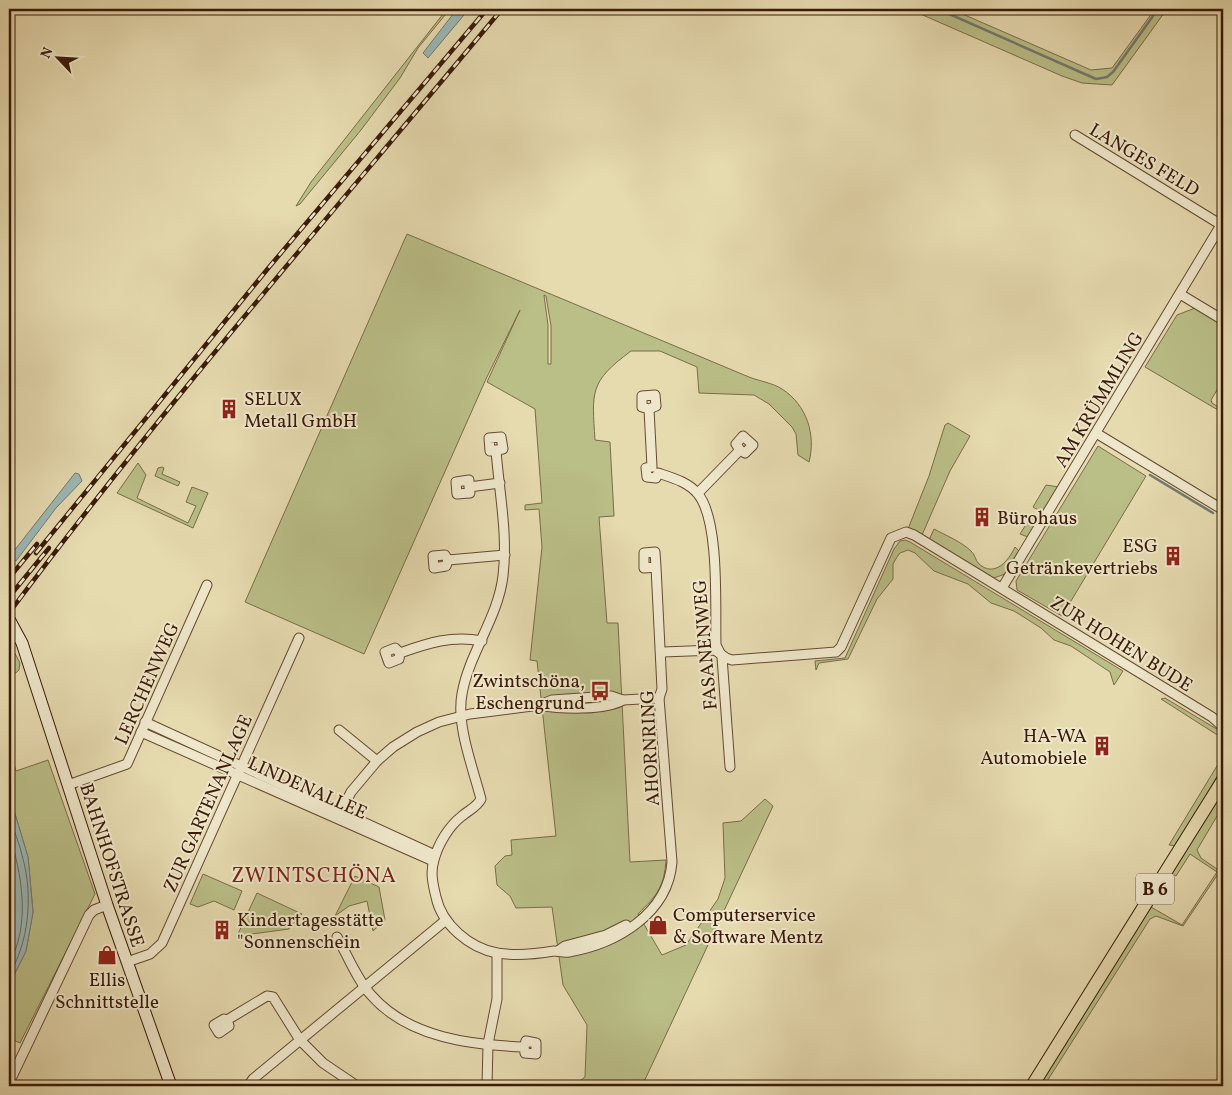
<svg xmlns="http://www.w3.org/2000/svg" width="1232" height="1095" font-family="Vollkorn,serif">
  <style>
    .green { fill: #babe87; stroke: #7a6c48; fill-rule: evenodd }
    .water { fill: #9bb8b6; stroke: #747970 }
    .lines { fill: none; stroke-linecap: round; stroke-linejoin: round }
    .shore { stroke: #6a695f; stroke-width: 1 }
    .stream { stroke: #747970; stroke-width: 2.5 }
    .street-casing { stroke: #654a32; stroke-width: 11 }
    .secondary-casing { stroke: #3a1a08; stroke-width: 13 }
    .primary-casing { stroke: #3a1a08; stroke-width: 14 }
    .street { stroke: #efe7cb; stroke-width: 9 }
    .secondary { stroke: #efe7cb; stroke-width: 11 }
    .primary { stroke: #e6daaf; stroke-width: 12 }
    .rail-casing { stroke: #3a1a08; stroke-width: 4.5 }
    .rail { stroke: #efe7cb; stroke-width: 2.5; stroke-dasharray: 8; stroke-linecap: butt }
    .labels { text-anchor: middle; stroke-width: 4; stroke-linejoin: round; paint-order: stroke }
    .shield { fill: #efe7cb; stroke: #705842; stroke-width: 1 }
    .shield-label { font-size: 18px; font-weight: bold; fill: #3a1a08 }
    .street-label { font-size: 19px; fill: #3a1a08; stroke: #efe7cb }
    .poi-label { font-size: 19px; fill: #3a1a08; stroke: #efe7cb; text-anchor: start }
    .quarter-label { font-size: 21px; letter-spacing: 1px; fill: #7a1f14; stroke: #efe7cb }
  </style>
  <rect width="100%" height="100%" fill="#e6daaf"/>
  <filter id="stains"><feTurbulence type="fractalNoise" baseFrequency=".004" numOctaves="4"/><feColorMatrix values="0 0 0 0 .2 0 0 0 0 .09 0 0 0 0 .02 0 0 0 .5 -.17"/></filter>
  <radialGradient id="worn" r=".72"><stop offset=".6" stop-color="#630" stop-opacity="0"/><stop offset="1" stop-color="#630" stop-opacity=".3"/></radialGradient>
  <g class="green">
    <polygon points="447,9 450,9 418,48 400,78 361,130 300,204 296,206 311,182"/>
    <polygon points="909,9 951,9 1091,70 1112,68 1155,9 1167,9 1112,85 1082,83 1062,76"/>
    <path d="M 407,234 L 749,377 C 759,381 773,383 782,389 C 807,405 816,435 809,462 L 798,455 L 796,434 L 792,427 L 769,404 L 754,395 L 699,393 L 697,367 L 660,351 L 631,351 C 589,382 592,392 595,440 L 610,442 L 614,516 L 599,517 L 607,623 L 618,623 L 630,862 L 666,860 C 664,888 657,895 638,914 L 662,955 L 686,945 L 718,899 L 725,878 L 723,823 L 741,821 L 765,799 L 773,806 L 642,1086 L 573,1086 L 585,1077 L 587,1025 L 563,985 L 552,907 L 516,908 L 510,896 L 497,885 L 495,866 L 505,856 L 512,855 L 511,840 L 556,836 L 537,661 L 530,660 L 542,547 L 539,509 L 525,510 L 525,505 L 542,503 L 535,409 L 487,382 L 520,310 L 486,379 L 364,654 L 245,602 ZM 544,295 L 546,296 L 551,326 L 551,364 L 548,364 L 548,325 Z"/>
    <polygon points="1195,308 1223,325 1223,380 1211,400 1212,403 1223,410 1223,413 1145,367 1177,315"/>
    <polygon points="948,423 970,436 950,471 922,535 908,529 929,476 945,425"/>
    <polygon points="1098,446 1146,476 1062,616 1017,590 1016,581"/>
    <polygon points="138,463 146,475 137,498 188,523 196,506 186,502 192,487 208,493 193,528 117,493"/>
    <polygon points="162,467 164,468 162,474 180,482 178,486 155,476 158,468"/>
    <polygon points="1046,485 1059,487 1043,513 1033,507"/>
    <polygon points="1032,515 1039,520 1028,537 1020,534"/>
    <path d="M 934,529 C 945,535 962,542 971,551 C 975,554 975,560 979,564 C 995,578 1009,560 1015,547 L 1019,551 L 1005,574 L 994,578 L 929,540 Z"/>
    <polygon points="905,540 910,542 1123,671 1114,685 1110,672 1071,646 1054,640 1041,628 1014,611 991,603 968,584 934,571 915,553 908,550 900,553 897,557 893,564 893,579 877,599 848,659 819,663 816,670 815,661 845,658 894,549 900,541"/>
    <polygon points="9,642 20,663 19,670 9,679"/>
    <polygon points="1165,698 1220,731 1223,733 1223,742 1219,736 1161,699"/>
    <polygon points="9,747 16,771 48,760 95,894 20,1043 9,1038 9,985 26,951 33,912 28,857 9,794"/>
    <polygon points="1223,756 1223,766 1177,846 1169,845"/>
    <polygon points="1223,791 1223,806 1197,850 1201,858 1217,869 1218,874 1183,926 1156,916 1150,919 1044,1086 1037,1086 1151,907 1182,925 1217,872 1190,854 1176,876 1174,875 1166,888 1164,886"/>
    <polygon points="203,874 242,891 234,910 214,901 198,907 190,904"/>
    <polygon points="355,876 379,887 385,920 373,931 367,901 349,906 335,916"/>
    <polygon points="257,893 302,914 289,929 237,936"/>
  </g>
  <g class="water">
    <polygon points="457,9 469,9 428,58 423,53"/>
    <polygon points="75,473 79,474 82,481 56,508 16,561 10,556"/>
    <polygon points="9,794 28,857 33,912 26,951 9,985"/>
  </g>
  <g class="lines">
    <g class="shore">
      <path d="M 9,814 C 13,829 20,844 23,859 C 33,896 29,942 9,975"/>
      <path d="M 9,834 C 22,873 31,926 9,963"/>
      <polyline points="9,858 14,912 9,944"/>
    </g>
    <g class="stream">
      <polyline points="938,9 1096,79 1107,77 1113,72 1158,9"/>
      <polyline points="1150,475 1213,513"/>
    </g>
    <defs>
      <g id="street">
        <polyline points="1075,135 1223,226"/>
        <polyline points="1180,294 1223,320"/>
        <path d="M 649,409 L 642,407 L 642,396 L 655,395 L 656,406 L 649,409 L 652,467 L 646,468 L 647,477 L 656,478 L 658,473 C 673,478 688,482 698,494 C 720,521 715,608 716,645 L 722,657 L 730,767"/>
        <polyline points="1096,433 1220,508 1223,507"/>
        <path d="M 496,450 L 490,451 L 489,438 L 501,437 L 503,449 L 496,450 C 499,492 508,533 503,576 C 498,618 469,653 462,694 C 456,725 473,768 481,799 C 477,807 469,810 462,816 C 449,826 438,844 434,860 C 430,872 433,885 436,897 C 442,925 470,948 497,953 C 516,956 536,954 554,951 C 559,951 563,953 569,952 C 616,944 668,914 672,862 L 659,698 L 662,689 L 656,567 L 644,568 L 644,553 L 655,552 L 656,567"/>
        <polyline points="469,487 470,493 457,494 456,482 469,480 469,487 500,483"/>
        <polyline points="698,493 740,450 745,453 753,445 743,436 736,444 740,450"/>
        <polyline points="448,560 446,566 434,568 433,556 445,555 448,560 505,555"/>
        <polyline points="1002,588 1221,225"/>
        <path d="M 400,653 L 399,659 L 389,663 L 385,652 L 395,648 L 400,653 C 428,643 452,635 482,641"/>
        <polyline points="661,655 663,652 715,650 726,658 732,660 836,652 841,647 891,538 906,532 914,535 1212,717 1223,727"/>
        <path d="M 540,705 C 560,709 605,711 623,700"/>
        <polyline points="145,722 435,855"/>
        <polyline points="339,730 377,761"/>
        <polyline points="141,732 433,861"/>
        <polyline points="68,785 127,764 207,585"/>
        <polyline points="338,818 351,792 377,761 393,747 417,732 439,722 470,714 540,705 552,700 611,696 623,700 659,698"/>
        <path d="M 337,937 C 348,956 357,980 372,996 C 409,1038 472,1045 524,1047 L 525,1053 L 536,1054 L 536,1043 L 526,1041 L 524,1047"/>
        <polyline points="558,951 565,946 606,935 626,925"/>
        <polyline points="127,962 150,954 162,943 299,638"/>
        <polyline points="227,1020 229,1026 219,1033 214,1025 224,1019 227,1020 267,996 273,997 300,1040 323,1063 357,1086"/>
        <polyline points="9,1083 89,915 94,910 107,905"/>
        <polyline points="248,1086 253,1079 446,920"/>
        <polyline points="487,1086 488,1044 497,999 497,953"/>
      </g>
      <polyline id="secondary" points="9,619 22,643 107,905 171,1086"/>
      <polyline id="primary" points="1032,1086 1223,780"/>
    </defs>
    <use href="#street" class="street-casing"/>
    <use href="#secondary" class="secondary-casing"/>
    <use href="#primary" class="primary-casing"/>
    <use href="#street" class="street"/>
    <use href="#secondary" class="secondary"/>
    <use href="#primary" class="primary"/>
    <defs>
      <g id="rail">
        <polyline points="36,553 270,266 487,9"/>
        <polyline points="9,578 37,544"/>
        <polyline points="9,597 49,548"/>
        <path d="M 9,613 C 164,405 336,209 502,9"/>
      </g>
    </defs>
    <use href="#rail" class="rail-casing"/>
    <use href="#rail" class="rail"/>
  </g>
  <defs>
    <symbol id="building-bare" viewBox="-9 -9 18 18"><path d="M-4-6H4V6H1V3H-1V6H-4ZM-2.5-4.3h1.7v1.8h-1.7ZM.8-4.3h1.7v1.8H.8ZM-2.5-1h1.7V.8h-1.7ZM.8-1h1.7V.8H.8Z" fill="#8f2418" stroke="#efe7cb" stroke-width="2.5" paint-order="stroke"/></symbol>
    <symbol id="bus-bare" viewBox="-9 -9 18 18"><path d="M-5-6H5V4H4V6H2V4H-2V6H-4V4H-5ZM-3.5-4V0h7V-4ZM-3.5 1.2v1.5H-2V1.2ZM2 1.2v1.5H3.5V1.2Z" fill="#8f2418" stroke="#efe7cb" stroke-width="2.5" paint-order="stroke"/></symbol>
    <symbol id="shop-bare" viewBox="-9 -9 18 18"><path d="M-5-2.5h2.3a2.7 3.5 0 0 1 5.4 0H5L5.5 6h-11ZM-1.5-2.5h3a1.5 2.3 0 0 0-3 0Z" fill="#8f2418" stroke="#efe7cb" stroke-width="2.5" paint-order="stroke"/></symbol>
  </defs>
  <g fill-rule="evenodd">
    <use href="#building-bare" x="215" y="395" width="28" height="28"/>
    <use href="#building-bare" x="968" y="503" width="28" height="28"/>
    <use href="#building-bare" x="1159" y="542" width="28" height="28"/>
    <use href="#bus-bare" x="586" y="677" width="28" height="28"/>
    <use href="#building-bare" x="1088" y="732" width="28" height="28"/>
    <use href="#shop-bare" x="644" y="911" width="28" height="28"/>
    <use href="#building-bare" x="208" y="916" width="28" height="28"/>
    <use href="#shop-bare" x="93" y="941" width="28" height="28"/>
  </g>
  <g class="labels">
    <rect class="shield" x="1136" y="873.5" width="38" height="31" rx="4"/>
    <g class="shield-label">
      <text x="1155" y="895">B 6</text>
    </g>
    <g class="street-label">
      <text transform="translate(1145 159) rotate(31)" y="7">LANGES FELD</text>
      <text transform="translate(1098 399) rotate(-59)" y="7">AM KRÜMMLING</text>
      <text transform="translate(1122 643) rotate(32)" y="7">ZUR HOHEN BUDE</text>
      <text transform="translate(704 645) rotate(-95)" y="7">FASANENWEG</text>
      <text transform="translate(146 683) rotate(-66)" y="7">LERCHENWEG</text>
      <text transform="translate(649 748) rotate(-93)" y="7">AHORNRING</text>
      <text transform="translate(308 787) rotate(24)" y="7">LINDENALLEE</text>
      <text transform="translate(207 803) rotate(-66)" y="7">ZUR GARTENANLAGE</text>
      <text transform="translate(113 865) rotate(72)" y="7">BAHNHOFSTRASSE</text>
    </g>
    <g class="poi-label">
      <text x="244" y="405">SELUX<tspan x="244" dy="22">Metall GmbH</tspan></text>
      <text x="997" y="524">Bürohaus</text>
      <text x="1158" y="552" text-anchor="end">ESG<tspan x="1158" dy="22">Getränkevertriebs</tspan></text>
      <text x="585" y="687" text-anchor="end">Zwintschöna,<tspan x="585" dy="22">Eschengrund</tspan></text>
      <text x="1087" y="742" text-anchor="end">HA-WA<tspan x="1087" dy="22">Automobiele</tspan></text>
      <text x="673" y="921">Computerservice<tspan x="673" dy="22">&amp; Software Mentz</tspan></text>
      <text x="237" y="926">Kindertagesstätte<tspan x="237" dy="22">"Sonnenschein</tspan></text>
      <text x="107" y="986" text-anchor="middle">Ellis<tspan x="107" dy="22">Schnittstelle</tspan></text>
    </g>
    <g class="quarter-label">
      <text x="314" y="882">ZWINTSCHÖNA</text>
    </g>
  </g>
  <rect width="1232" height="1095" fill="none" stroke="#e6daaf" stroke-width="30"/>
  <rect x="10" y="10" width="1212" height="1075" fill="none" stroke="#3a1a08" stroke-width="2.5"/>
  <rect x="15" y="15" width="1202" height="1065" fill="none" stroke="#3a1a08"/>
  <g transform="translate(58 58) rotate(295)" stroke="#efe7cb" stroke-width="4" paint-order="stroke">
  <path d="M0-4L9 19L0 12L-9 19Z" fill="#3a1a08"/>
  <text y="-8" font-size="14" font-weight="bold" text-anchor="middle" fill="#3a1a08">N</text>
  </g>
  <rect width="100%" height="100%" filter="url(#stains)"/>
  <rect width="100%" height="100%" fill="url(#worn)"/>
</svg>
